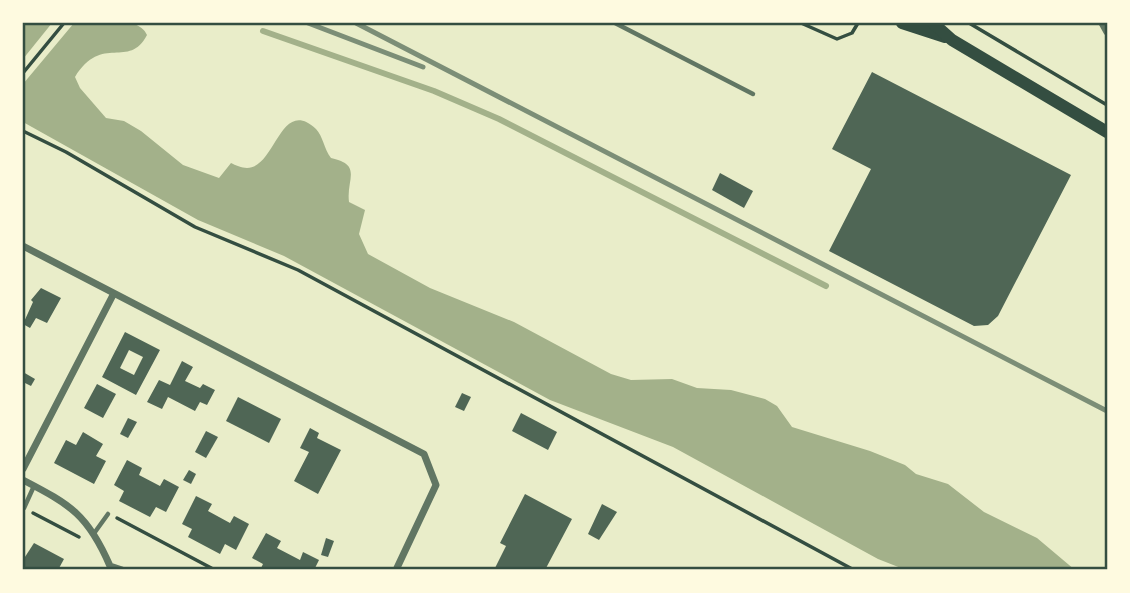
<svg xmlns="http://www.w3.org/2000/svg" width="1130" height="593" font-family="'Source Sans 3',sans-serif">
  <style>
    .water { fill: #a3b18a }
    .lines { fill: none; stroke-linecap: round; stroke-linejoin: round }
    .stream { stroke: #a3b18a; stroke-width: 6 }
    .building { fill: #4f6655; fill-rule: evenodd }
    .path { stroke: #344e41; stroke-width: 3.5 }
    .service { stroke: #617663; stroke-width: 4.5 }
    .minor { stroke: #617663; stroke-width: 7 }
    .secondary { stroke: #344e41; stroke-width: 12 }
    .rail { stroke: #7c8e77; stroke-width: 5 }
    .neatline { fill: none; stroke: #344e41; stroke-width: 2.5 }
  </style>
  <rect width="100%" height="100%" fill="#e9edc9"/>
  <g class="water">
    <polygon points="23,23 52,23 23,59"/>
    <path d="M 74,23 C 93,23 138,14 147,35 C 129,70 102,33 75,77 L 80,88 L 106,118 L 124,121 L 141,131 L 183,165 L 219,178 L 231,163 C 235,165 242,168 247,168 C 276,168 280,96 316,129 C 323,136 324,149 331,158 C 363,165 346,179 349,202 L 365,210 L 359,234 L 368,254 L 430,288 L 514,322 L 611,374 L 631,380 L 672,379 L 697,388 L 731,390 L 765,399 L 777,406 L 792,427 L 870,451 L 905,465 L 916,474 L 948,484 L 984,512 L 1037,538 L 1075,570 L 906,570 L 878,559 L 673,447 L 550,400 L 284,256 L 198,220 L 23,122 L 23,84 Z"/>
  </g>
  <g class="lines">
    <polyline class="stream" points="263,31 434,91 499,119 826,286"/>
  </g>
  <g class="building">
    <polygon points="872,72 1071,175 998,316 988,325 974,326 829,251 871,169 832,149"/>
    <polygon points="720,173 753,191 744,208 712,190"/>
    <polygon points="41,288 61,298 47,323 36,318 30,328 23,324 33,302 31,300"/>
    <path d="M 125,332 L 160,350 L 136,395 L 102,377 ZM 129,350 L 143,357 L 134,375 L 120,368 Z"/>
    <polygon points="182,361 193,367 185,381 200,388 203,384 215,390 207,405 200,402 195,411 168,397 162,409 147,402 159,380 170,385"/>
    <polygon points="23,372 35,379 31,386 23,382"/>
    <polygon points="97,384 116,394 103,418 84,408"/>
    <polygon points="462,393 471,397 464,411 455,407"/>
    <polygon points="238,397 281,419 269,443 226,421"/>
    <polygon points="521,413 557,432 548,450 512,431"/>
    <polygon points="128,418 137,422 128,438 120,434"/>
    <polygon points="310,428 319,433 317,438 341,450 318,494 294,481 309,452 300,448"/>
    <polygon points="206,431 218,437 206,458 195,452"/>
    <polygon points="83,432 103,444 96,456 106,461 94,484 54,463 66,440 76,445"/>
    <polygon points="127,460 142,468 139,475 160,486 164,479 179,487 166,512 156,507 150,517 119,501 124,491 114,485"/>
    <polygon points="189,470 196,474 191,484 183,480"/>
    <polygon points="525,494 572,519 545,570 494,570 506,546 500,543"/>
    <polygon points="196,496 212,504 208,511 230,523 234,516 249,524 236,550 225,544 220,554 188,537 192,529 182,524"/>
    <polygon points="602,504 617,512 599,540 588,534"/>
    <polygon points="266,533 281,541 277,548 300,560 303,552 319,560 314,570 260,570 263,564 252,558"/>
    <polygon points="326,538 334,541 328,557 321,555"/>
    <polygon points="34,543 64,559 58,570 23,570 23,560"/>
  </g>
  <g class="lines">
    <g class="path">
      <polyline points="207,23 227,23"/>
      <polyline points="801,23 837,39 852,33 858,23"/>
      <polyline points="969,23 1107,105"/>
      <polyline points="23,73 64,23"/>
      <polyline points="23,131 66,152 195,227 298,270 854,570"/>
      <polyline points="33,513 79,537"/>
      <polyline points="117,518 215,570"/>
    </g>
    <g class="service">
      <polyline points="615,23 753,94"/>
      <polyline points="24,508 34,486"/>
      <polyline points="95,532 108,514"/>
    </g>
    <g class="minor">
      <polyline points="1102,23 1107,32"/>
      <polyline points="23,246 424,454 436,485 396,570"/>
      <polyline points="23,469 113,295"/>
      <path d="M 23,480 C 71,505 88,515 110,566 L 122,570"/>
    </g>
    <g class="secondary">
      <polyline points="902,23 945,37"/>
      <polyline points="933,23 952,40 1107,132"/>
    </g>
    <g class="rail">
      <polyline points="308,23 423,67"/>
      <polyline points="356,23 1107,411"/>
    </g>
  </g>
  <rect width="1130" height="593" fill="none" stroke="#fefae0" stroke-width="49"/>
  <rect x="24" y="24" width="1082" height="544" class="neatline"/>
</svg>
